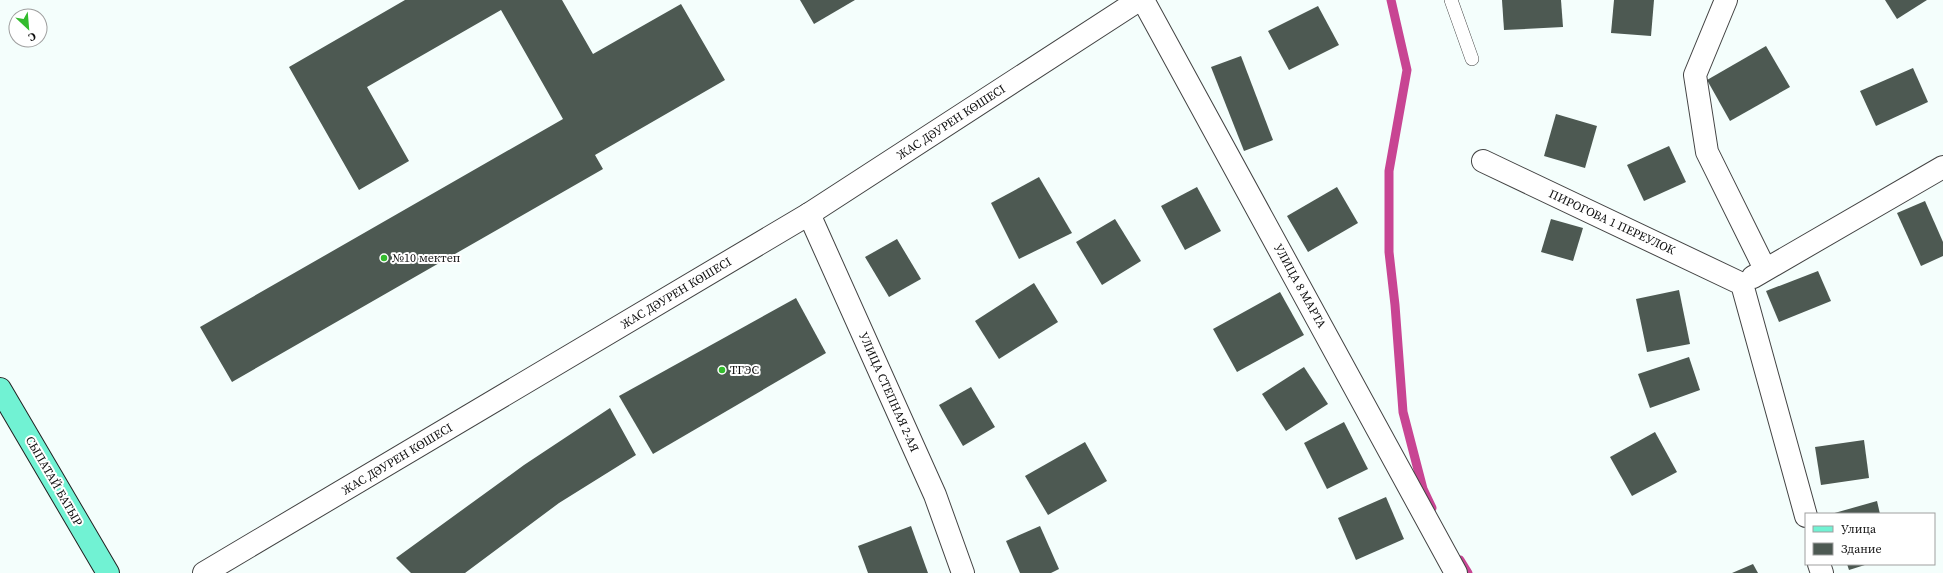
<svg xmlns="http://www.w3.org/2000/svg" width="1943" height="573" font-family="'Source Serif 4',serif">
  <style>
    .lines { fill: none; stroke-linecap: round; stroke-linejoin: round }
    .stream { stroke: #c84593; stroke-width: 9 }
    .building { fill: #4d5952 }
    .service-casing { stroke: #434343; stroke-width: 14 }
    .minor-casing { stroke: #434343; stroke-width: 24 }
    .primary-casing { stroke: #212121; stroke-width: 24 }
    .service { stroke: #fff; stroke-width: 13 }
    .minor { stroke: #fff; stroke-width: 22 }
    .primary { stroke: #71f2d3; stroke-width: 22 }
    .poi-dot { fill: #33bb2d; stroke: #fff; stroke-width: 1.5 }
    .labels { text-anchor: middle; stroke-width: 4; stroke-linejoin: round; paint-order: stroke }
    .street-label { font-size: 12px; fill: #101010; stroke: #fff }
    .poi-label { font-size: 12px; fill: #101010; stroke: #fff; text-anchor: start }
  </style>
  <rect width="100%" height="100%" fill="#f4fefc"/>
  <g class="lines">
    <g class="stream">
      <polyline points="1391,0 1407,70 1389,171 1389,252 1395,305 1403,412 1423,489 1432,508"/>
      <polyline points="1460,560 1468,573"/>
    </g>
  </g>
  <g class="building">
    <polygon points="405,0 562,0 593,54 681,4 725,80 595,155 603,169 232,382 200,327 563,119 501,10 367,87 409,161 359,190 289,67"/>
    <polygon points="800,0 855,0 814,24"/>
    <polygon points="1502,0 1561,0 1563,27 1504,30"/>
    <polygon points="1614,0 1654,0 1651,36 1611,33"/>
    <polygon points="1885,0 1927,0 1897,19"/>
    <polygon points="1318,6 1339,45 1289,70 1268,31"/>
    <polygon points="1766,46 1790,87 1730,121 1707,80"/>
    <polygon points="1241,56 1273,140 1244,151 1211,67"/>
    <polygon points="1913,68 1928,102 1876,126 1860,91"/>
    <polygon points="1556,114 1597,126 1585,168 1544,156"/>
    <polygon points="1669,146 1686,182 1644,201 1627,165"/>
    <polygon points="1039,177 1072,233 1019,259 991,203"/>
    <polygon points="1197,187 1221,231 1185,250 1161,206"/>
    <polygon points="1337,187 1358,223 1308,252 1287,216"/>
    <polygon points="1925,201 1943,242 1943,256 1921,266 1897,213"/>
    <polygon points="1115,219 1141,261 1102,285 1076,242"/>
    <polygon points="1551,219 1583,228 1573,261 1541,252"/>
    <polygon points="897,239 921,279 889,297 865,257"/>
    <polygon points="1818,271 1831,301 1779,322 1766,291"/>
    <polygon points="1034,283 1058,322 999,359 975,321"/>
    <polygon points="1679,290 1690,344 1647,352 1636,299"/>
    <polygon points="1280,292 1304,335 1237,372 1213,329"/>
    <polygon points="796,298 826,353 653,454 619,396"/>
    <polygon points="1689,357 1700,390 1650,408 1638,374"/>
    <polygon points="1304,367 1328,404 1286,431 1262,394"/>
    <polygon points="971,387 995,427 963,446 939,405"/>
    <polygon points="610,408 636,455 559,503 465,573 411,573 396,558 524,465"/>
    <polygon points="1344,422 1368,469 1327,489 1304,443"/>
    <polygon points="1655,432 1677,472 1632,496 1610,457"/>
    <polygon points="1864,440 1869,478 1821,485 1815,447"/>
    <polygon points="1085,442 1107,481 1048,515 1025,476"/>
    <polygon points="1386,497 1404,539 1356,560 1338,518"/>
    <polygon points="1877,501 1880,514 1831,514"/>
    <polygon points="911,526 928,573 868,573 858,546"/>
    <polygon points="1040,526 1059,569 1051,573 1020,573 1006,541"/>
    <polygon points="1753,564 1758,573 1732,573"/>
    <polygon points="1847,564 1868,564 1849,570"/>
  </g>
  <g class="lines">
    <defs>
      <polyline id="service" points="1451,0 1472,59"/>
      <g id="minor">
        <polyline points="1143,0 1456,573"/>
        <polyline points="1726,0 1695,75 1707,152 1765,269"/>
        <polyline points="1483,161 1742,284 1806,516"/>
        <polyline points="809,214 935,495 963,573"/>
        <polyline points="1753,277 1943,167"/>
        <polyline points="1819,564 1822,573"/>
        <polyline points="204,573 809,214 1139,0"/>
      </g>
      <polyline id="primary" points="0,389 108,573"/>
    </defs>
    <use href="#service" class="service-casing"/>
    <use href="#minor" class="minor-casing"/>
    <use href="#primary" class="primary-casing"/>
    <use href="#service" class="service"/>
    <use href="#minor" class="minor"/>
    <use href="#primary" class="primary"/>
  </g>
  <g class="poi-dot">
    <circle cx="384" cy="258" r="4"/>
    <circle cx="722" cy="370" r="4"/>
  </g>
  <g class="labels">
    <g class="street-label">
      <text transform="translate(951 122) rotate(-33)" y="4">ЖАС ДӘУРЕН КӨШЕСІ</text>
      <text transform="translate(1612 222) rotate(25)" y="4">ПИРОГОВА 1 ПЕРЕУЛОК</text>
      <text transform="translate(1300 286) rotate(61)" y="4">УЛИЦА 8 МАРТА</text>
      <text transform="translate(676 293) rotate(-31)" y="4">ЖАС ДӘУРЕН КӨШЕСІ</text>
      <text transform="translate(889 392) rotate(66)" y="4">УЛИЦА СТЕПНАЯ 2-АЯ</text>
      <text transform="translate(397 459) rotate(-31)" y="4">ЖАС ДӘУРЕН КӨШЕСІ</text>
      <text transform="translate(54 481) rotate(60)" y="4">СЫПАТАЙ БАТЫР</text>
    </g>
    <g class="poi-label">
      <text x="392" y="262">№10 мектеп</text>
      <text x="730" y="374">ТГЭС</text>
    </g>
  </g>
  <rect x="1805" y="513" width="130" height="52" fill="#ffffff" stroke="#9f9f9f"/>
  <rect x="1813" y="526" width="20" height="6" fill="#71f2d3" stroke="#9f9f9f"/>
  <text x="1841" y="533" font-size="12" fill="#101010">Улица</text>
  <rect x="1813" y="543" width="20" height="12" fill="#4d5952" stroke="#9f9f9f"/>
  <text x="1841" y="553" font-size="12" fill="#101010">Здание</text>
  <g transform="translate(28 28) rotate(154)"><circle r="19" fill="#ffffff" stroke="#9f9f9f"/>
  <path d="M0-3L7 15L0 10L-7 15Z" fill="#33bb2d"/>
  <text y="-6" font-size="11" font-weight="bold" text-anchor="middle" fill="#101010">С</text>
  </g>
</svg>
